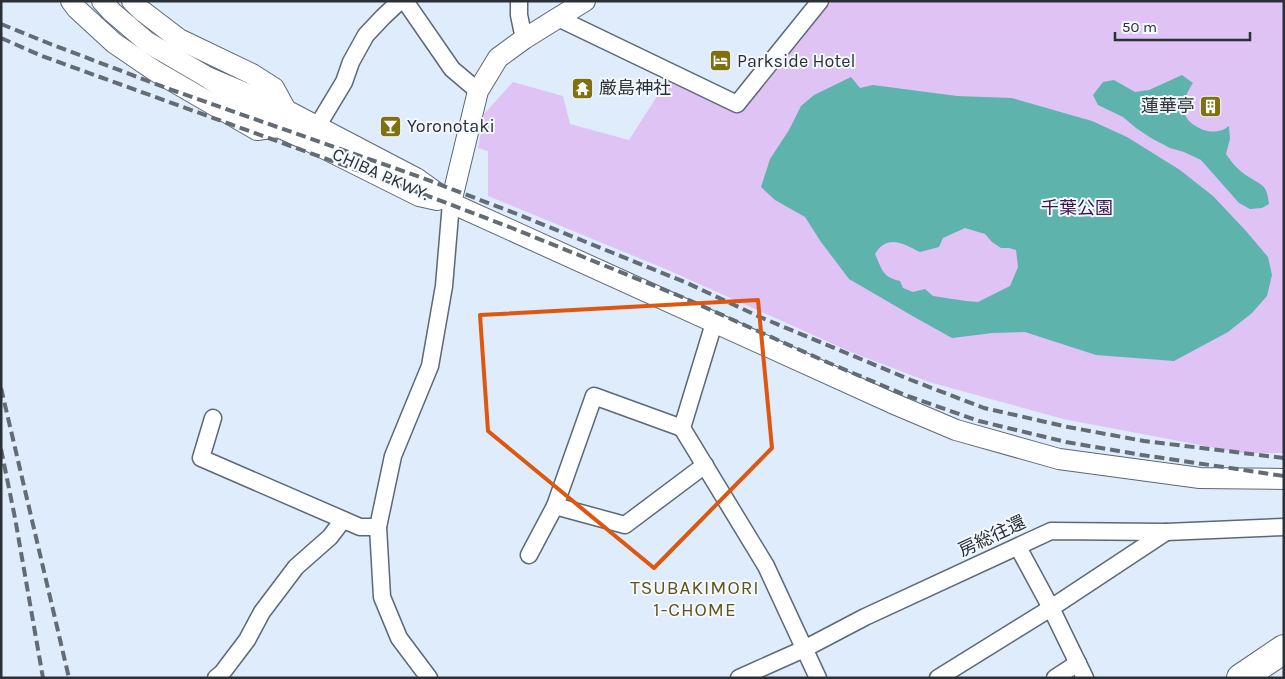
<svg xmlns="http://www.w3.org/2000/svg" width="1285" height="679" font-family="Karla,'Noto Sans JP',sans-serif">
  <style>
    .green { fill: #e0c3f5 }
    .water { fill: #5eb3ac; fill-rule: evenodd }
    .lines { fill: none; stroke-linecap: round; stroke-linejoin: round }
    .minor-casing { stroke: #5c6876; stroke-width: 19 }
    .tertiary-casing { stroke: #5c6876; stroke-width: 22 }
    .trunk-casing { stroke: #5c6876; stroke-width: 30 }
    .minor { stroke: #fff; stroke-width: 16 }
    .tertiary { stroke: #fff; stroke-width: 20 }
    .trunk { stroke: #fff; stroke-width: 28 }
    .rail { stroke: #636b74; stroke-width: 4; stroke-dasharray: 10 5; stroke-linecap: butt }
    .marked { fill: none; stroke: #de570e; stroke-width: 4; stroke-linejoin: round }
    .labels { text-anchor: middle; stroke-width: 4; stroke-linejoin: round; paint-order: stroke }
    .poi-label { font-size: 18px; fill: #2a3035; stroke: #f3f9ff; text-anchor: start }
    .street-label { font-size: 18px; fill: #2a3035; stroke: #f3f9ff }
    .park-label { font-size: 18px; fill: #3d1454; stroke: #f3f9ff }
    .neighbourhood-label { font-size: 19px; letter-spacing: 1px; fill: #605417; stroke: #f3f9ff }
  </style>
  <rect width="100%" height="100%" fill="#deecfc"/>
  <polygon class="green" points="832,1 1284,1 1284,453 1242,453 1063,419 929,382 851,352 668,270 488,196 488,151 478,148 484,114 513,82 563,96 570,124 629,140 656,98 665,78 739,109"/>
  <g class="water">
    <path d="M 1182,75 L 1193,83 C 1187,92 1182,102 1185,114 C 1188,125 1207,134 1218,131 C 1222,131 1226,128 1229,126 L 1230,139 L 1226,154 C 1232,163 1239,171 1249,177 C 1263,186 1267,185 1269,204 L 1262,208 L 1250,209 L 1239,203 L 1201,160 L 1184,152 L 1170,148 L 1151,138 L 1136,128 L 1123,117 L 1098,105 L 1093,95 L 1103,82 L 1114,80 L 1135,92 L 1149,90 Z"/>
    <path d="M 851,77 L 860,88 L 873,85 L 957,96 L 1012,98 L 1092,121 L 1127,137 L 1180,170 L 1213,196 L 1246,231 L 1268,257 L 1272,275 L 1267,296 L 1252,313 L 1228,332 L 1174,361 L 1096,355 L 1025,332 L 993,333 L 952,338 L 916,318 L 849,279 L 821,242 L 805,217 L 775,200 L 761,187 L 770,159 L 789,130 L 801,106 L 814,95 ZM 965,228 L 985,234 L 992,242 L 1001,248 L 1009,248 L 1016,250 L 1018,267 L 1010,286 L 978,302 L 966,301 L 933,296 L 925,289 L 913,292 L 903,288 L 900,281 C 882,277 882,269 875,254 C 887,233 904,244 920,252 L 939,247 L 943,238 Z"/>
  </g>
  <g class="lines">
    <defs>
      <g id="minor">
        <polyline points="405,1 452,69 478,91"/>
        <polyline points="519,1 519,15 524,39"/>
        <polyline points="558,18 737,104 820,1"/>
        <polyline points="312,135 344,82 351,62 366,35 383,17 400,1"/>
        <polyline points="714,323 682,428 766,566 818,678"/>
        <polyline points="213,418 201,458 360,527 378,527"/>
        <polyline points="555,506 594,396 682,428"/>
        <polyline points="1018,547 1051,608 1085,678"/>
        <polyline points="529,555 555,506 625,525 705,465"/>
        <polyline points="216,678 222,673 247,640 262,612 296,567 330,537 343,520"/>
        <polyline points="429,678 399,638 382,597 378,527 393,456 430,366 444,286 451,203"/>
        <polyline points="739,678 804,649 865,617 1051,531 1166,532 1284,527"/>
        <polyline points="938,678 1051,608 1166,532"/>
        <polyline points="1055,678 1078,663"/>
      </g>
      <g id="tertiary">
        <polyline points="71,1 77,9 114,43 155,71 257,130 278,127"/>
        <polyline points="102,1 112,12 147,42 207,77 278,127 309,141 419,196 437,200"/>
        <polyline points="132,1 141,10 179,39 252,74 274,88 286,110"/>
        <polyline points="207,77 286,110 416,178 451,203 892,403 956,430 1059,459 1200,478 1284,479"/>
        <polyline points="451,203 478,91 498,58 524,39 585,1"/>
      </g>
      <polyline id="trunk" points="1241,678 1284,649"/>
    </defs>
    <use href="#minor" class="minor-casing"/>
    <use href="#tertiary" class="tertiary-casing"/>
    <use href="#trunk" class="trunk-casing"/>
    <use href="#minor" class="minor"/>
    <use href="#tertiary" class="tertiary"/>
    <use href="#trunk" class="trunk"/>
    <g class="rail">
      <polyline points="1,24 48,43 169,89 420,177 517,214 687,283 760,317 911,380 984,408 1068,427 1144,441 1284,458"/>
      <polyline points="1,38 42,56 415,191 512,228 682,297 829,363 905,395 979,421 1066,442 1142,455 1284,476"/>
      <polyline points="1,388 69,678"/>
      <polyline points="1,449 15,518 43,678"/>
    </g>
  </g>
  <path class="marked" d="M 758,300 L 772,448 L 654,568 L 488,431 L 480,315 Z"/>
  <defs>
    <symbol id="hotel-square" viewBox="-11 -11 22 22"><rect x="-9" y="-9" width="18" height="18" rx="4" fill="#81700f" stroke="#f3f9ff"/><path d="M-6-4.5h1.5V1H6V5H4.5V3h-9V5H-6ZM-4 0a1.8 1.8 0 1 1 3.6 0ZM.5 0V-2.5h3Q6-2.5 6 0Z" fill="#fff"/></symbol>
    <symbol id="temple-square" viewBox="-11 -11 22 22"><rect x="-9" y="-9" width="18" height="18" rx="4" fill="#81700f" stroke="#f3f9ff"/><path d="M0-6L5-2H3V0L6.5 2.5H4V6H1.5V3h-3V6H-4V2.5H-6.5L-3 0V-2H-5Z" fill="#fff"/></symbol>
    <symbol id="building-square" viewBox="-11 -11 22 22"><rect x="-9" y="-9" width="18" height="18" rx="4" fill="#81700f" stroke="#f3f9ff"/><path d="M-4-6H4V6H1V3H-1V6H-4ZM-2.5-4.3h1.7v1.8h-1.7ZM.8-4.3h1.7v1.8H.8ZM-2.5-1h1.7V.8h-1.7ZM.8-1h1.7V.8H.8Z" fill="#fff"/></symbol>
    <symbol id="bar-square" viewBox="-11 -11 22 22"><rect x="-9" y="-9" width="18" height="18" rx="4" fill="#81700f" stroke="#f3f9ff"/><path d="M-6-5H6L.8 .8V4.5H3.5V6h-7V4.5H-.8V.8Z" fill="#fff"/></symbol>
  </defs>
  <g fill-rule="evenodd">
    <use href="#hotel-square" x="708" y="48" width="25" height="25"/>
    <use href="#temple-square" x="570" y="76" width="25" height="25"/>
    <use href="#building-square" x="1198" y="94" width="25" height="25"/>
    <use href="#bar-square" x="378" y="114" width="25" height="25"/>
  </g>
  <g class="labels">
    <g class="poi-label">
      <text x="737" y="67">Parkside Hotel</text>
      <text x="599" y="94">厳島神社</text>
      <text x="1195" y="112" text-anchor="end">蓮華亭</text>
      <text x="407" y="132">Yoronotaki</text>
    </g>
    <g class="street-label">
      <text transform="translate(381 174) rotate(24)" y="6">CHIBA PKWY.</text>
      <text transform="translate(992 536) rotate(-25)" y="6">房総往還</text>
    </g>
    <g class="park-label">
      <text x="1077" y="214">千葉公園</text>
    </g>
    <g class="neighbourhood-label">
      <text x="695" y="594">TSUBAKIMORI<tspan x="695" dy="22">1-CHOME</tspan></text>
    </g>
  </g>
  <rect width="1285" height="679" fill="none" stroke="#2a3035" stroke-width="5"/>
  <path d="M1115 32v8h135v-8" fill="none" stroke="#2a3035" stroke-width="2.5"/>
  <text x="1122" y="32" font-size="15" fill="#2a3035" stroke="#f3f9ff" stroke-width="4" paint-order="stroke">50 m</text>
</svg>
